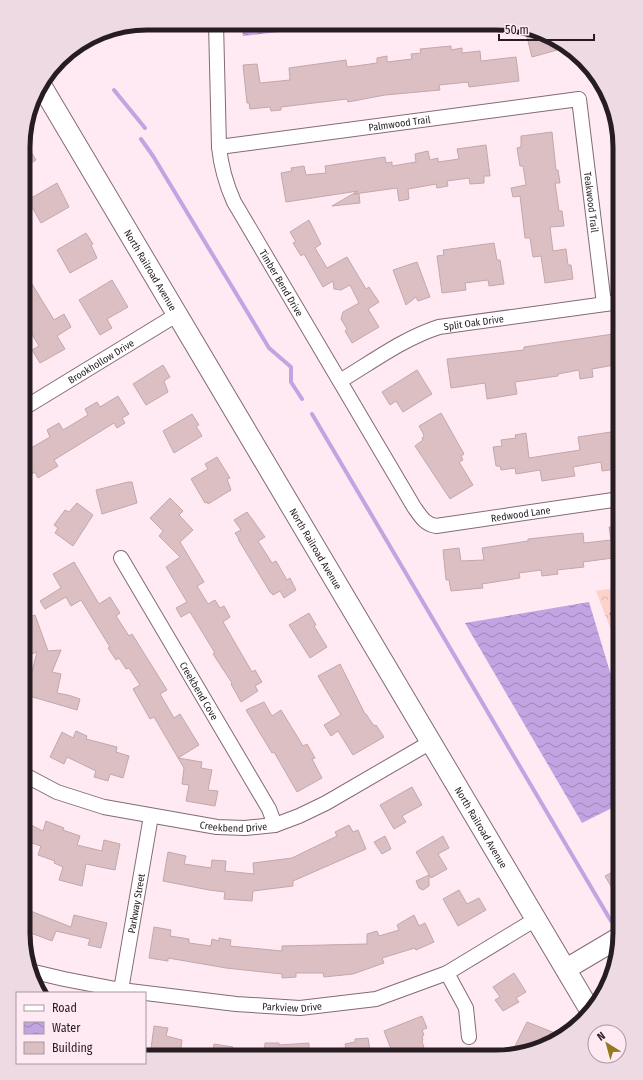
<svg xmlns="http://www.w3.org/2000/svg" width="643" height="1080" font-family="'Fira Sans Condensed',sans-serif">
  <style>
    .park { fill: url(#park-crowns) }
    .water { fill: url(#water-waves) }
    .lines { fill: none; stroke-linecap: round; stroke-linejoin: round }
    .stream { stroke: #c1a4e1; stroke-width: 4 }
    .building { fill: #dcbfc3; stroke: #c3a7ab }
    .street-casing { stroke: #826b77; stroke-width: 16 }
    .secondary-casing { stroke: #826b77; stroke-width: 22 }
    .street { stroke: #fff; stroke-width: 14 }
    .secondary { stroke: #fff; stroke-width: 20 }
    .labels { text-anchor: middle; stroke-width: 3; stroke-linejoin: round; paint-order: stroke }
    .street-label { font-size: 10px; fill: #261c21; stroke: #ffeaf4 }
    .rim { fill: none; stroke: #261c21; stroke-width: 5 }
  </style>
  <defs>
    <pattern id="park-crowns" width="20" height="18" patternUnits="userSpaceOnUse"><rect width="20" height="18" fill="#fdd2cb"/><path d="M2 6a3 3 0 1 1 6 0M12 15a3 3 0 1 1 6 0" fill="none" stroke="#d9b4ae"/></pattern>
    <pattern id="water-waves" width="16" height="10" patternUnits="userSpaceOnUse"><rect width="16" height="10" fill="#c1a4e1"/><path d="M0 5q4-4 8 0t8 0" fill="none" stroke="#9d85b6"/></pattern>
  </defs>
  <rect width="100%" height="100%" fill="#ffeaf4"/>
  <polygon class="park" points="620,587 620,654 596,591"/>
  <g class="water">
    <polygon points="241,23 350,24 243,36"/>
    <polygon points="589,602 613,682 620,717 620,804 582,823 465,623"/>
    <polygon points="620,609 620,640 609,613"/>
  </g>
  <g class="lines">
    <g class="stream">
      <polyline points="114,90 145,128"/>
      <polyline points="141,139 153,156 269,348 291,367 291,382 302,399"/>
      <polyline points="312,414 611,921"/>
    </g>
  </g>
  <g class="building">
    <polygon points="525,29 568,47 532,57"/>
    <polygon points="451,46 451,50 462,48 462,53 480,51 481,61 516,57 519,81 469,87 468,82 439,85 440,90 385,95 348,102 347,99 281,107 281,110 271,111 270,107 250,109 249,103 247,103 243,65 257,64 260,83 290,80 289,68 346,60 347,67 356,66 377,63 377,58 387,56 387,62 412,59 411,54 421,53 420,49"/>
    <polygon points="552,132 556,170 558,170 560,183 555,183 559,211 562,211 564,226 550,227 553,251 566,249 568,265 571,265 573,279 545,283 541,256 533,257 530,238 525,238 520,196 513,197 511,188 526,185 523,166 520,166 517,148 521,147 521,136"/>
    <polygon points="24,140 36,160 24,167"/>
    <polygon points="486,145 490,176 484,176 484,183 470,184 469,178 447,181 448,186 437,188 436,184 408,189 409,199 399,201 397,188 354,194 359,194 360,203 332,206 358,191 286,202 281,173 292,171 291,168 304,166 306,175 326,173 325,166 385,157 386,163 392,162 392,166 416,162 415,154 428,151 430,160 438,158 438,162 459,159 457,149"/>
    <polygon points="57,183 69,207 41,223 28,200"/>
    <polygon points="309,220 321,244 315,248 327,268 347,257 366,289 369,287 379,302 368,309 379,327 352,343 345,331 347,329 341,319 343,312 359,303 350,285 341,290 334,289 333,281 323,287 304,254 301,256 293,243 296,242 290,232"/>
    <polygon points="86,233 93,244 91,245 97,258 70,273 57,250"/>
    <polygon points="494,243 497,260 500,260 504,284 489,286 488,280 465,283 466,290 442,293 437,256 444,255 443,250"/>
    <polygon points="417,262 430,297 418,301 416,297 406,305 393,270"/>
    <polygon points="112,280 128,307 107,319 112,328 100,335 79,300"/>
    <polygon points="32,284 54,320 64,314 71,327 57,336 65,349 40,363 32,350 39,346 24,321 24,289"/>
    <polygon points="620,333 620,364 592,369 593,377 580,379 579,370 558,374 558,376 515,382 517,394 487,399 485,383 451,388 447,359 524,350 524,347"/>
    <polygon points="163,365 170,377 164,381 168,392 146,405 133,384"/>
    <polygon points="417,370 432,394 403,412 396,401 390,405 382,392"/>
    <polygon points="118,396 129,414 122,418 125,423 117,428 114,423 54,460 58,466 38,478 35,472 24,479 24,452 50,437 47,430 59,423 63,430 88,415 85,409 97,402 100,407"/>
    <polygon points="441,413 464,454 461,456 463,460 459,462 473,485 450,499 415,446 423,440 422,438 424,436 423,433 419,426"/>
    <polygon points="192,414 199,425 196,426 202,436 174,453 163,431"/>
    <polygon points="611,432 617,469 602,471 601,462 573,467 575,476 542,481 540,470 516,474 515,468 501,470 500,466 496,466 493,447 502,446 501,440 516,438 515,435 526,433 529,458 580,450 578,437"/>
    <polygon points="217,457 230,478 227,479 231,490 208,504 207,502 205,503 191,479 208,469 205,464"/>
    <polygon points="128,482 132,482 137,503 102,514 96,490"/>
    <polygon points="170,498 183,511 179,515 193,530 180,542 204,582 197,586 208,604 215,600 220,608 224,606 230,617 223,622 252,672 255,670 262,682 255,686 258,691 241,702 231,684 232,683 213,654 215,653 190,612 181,617 176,608 187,602 166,567 180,557 159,536 163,531 150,518"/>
    <polygon points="77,503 93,515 73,546 55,533 58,528 54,525 65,510 69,512"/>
    <polygon points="247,512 265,537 258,541 272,563 276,561 287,580 290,578 296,590 284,598 280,591 273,595 270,592 238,539 239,539 235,533 241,530 234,520"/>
    <polygon points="620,526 620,560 613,561 613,558 583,562 584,567 557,570 558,574 542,576 541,570 519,573 520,578 482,584 483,588 451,591 449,580 446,580 443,550 459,548 461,561 484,560 482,548 528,541 528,539 583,533 584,543 611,540 609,527"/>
    <polygon points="74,562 99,604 110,597 120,613 116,616 129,636 132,634 167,690 160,694 174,718 180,714 199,745 178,758 202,762 201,768 212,770 208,790 218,791 215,806 186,801 189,785 182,784 184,768 154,717 150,719 133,689 140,685 129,668 126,669 119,658 116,660 108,648 110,647 81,600 71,606 66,597 45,609 40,601 61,588 53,574"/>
    <polygon points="309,613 316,625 314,626 327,647 310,658 289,625"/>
    <polygon points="35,615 48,651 61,650 52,672 61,674 57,693 68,695 80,699 77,710 26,695 37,652 23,657 23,619"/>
    <polygon points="340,664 365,714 366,714 374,726 376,725 384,737 353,755 338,731 331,736 324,725 341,715 318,676"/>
    <polygon points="264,702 272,716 281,710 303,746 307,744 315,758 312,759 322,778 297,792 274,752 272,753 246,710"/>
    <polygon points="76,731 87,736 86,739 117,747 116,752 129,756 123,778 110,774 108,781 94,777 96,771 67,757 64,764 50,757 62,732 73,738"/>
    <polygon points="412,787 422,805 402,816 406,822 394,829 380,805"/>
    <polygon points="23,821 43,831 46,821 64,828 63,830 80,836 77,845 102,851 104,840 120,844 115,870 86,864 82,886 59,880 63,867 54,863 55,861 38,855 41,846 23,840"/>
    <polygon points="349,825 353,832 358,830 366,849 293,881 293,886 253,891 252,901 224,899 225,892 209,890 163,881 168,852 186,856 184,864 211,868 212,860 226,861 225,871 254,874 253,863 292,858 337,836 335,832"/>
    <polygon points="385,836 391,849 382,854 374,842"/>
    <polygon points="443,836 449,848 438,854 447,869 431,878 416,852"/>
    <polygon points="620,868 620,902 605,876"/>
    <polygon points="429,875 429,886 423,890 419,888 416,881"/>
    <polygon points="459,890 467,904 479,898 486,910 458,926 443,899"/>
    <polygon points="28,910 71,927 74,915 107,923 101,948 88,945 90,939 56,931 52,941 23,930 23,924"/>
    <polygon points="414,915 419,926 425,923 434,942 416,950 415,948 382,958 384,963 353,974 324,977 323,973 296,973 296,977 282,978 282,974 226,968 168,958 168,961 149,958 154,927 171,930 170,936 189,939 189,943 211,946 212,939 219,941 219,938 231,940 230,946 282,951 282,946 367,944 367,934 377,931 379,936 399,930 397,925"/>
    <polygon points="514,973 526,992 516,998 519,1002 503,1011 495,1000 500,997 493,987"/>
    <polygon points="422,1016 427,1028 422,1030 424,1035 422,1036 423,1040 422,1041 424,1048 397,1057 394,1048 391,1049 384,1031"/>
    <polygon points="527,1022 560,1035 543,1048 519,1053 513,1050"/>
    <polygon points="154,1026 168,1028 166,1036 182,1040 180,1056 150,1056"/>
    <polygon points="368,1038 371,1057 327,1057 326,1050 346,1048 345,1044 355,1042 355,1039"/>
    <polygon points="265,1043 279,1043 279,1045 309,1043 309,1056 264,1056"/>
    <polygon points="214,1044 233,1047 231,1056 212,1056"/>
  </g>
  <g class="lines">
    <defs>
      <g id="street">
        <path id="s1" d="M 216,23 L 219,147 C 221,167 226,184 234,202 L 414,507 C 421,517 425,524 436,526 L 620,499"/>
        <path id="s2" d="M 219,147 L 579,99 L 604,304"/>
        <path id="s3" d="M 340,381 C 372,362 404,338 439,327 L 620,302"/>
        <path id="s4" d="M 24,408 L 178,314"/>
        <path id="s5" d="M 121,558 L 269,809 L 275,825"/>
        <path id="s6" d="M 23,774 L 57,792 L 104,807 L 217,827 L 245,828 L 275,825 L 299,816 L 326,803 L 431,742"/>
        <path id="s7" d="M 30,971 L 64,979 L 121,990 L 236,1004 L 300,1008 L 376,999 L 447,973 L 536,919"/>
        <polyline points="447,973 466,1008 469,1037"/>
        <path id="s8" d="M 121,990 L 151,816"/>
      </g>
      <g id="secondary">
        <path id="s9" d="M 41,85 L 591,1012"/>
        <polyline points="566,969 620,937"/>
      </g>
    </defs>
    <use href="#street" class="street-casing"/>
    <use href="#secondary" class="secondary-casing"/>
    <use href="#street" class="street"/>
    <use href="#secondary" class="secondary"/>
  </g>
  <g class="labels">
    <g class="street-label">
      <text dy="4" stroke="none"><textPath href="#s2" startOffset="182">Palmwood Trail</textPath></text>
      <text dy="4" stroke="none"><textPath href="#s2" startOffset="467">Teakwood Trail</textPath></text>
      <text dy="4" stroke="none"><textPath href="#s9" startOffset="215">North Railroad Avenue</textPath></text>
      <text dy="4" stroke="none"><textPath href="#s1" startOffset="275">Timber Bend Drive</textPath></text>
      <text dy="4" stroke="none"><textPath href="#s3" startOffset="148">Split Oak Drive</textPath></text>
      <text dy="4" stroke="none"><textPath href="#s4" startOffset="90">Brookhollow Drive</textPath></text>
      <text dy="4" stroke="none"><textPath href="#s1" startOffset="651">Redwood Lane</textPath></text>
      <text dy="4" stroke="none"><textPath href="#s9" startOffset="539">North Railroad Avenue</textPath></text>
      <text dy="4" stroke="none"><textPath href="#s5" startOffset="154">Creekbend Cove</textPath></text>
      <text dy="4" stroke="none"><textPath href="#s6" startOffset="219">Creekbend Drive</textPath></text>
      <text dy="4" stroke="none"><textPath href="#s9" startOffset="863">North Railroad Avenue</textPath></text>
      <text dy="4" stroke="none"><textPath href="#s8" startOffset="88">Parkway Street</textPath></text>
      <text dy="4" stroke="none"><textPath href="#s7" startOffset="265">Parkview Drive</textPath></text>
    </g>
  </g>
  <path d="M0 0H643V1080H0ZM147 30H496A117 117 0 0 1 613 147V933A117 117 0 0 1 496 1050H147A117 117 0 0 1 30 933V147A117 117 0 0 1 147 30Z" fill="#eedae3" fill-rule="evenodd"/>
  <path class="rim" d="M147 30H496A117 117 0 0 1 613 147V933A117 117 0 0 1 496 1050H147A117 117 0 0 1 30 933V147A117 117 0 0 1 147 30Z"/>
  <rect x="16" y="992" width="130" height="72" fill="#ffeaf4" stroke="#a898a0"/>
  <rect x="24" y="1005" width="20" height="6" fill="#ffffff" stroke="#a898a0"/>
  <text x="52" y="1012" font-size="12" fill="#261c21">Road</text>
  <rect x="24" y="1022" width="20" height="12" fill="url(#water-waves)" stroke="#a898a0"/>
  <text x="52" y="1032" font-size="12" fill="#261c21">Water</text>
  <rect x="24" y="1042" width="20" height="12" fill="#dcbfc3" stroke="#a898a0"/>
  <text x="52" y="1052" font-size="12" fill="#261c21">Building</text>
  <g transform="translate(607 1044) rotate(323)"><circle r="19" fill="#ffeaf4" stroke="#a898a0"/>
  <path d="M0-3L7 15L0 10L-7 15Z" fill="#957920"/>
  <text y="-6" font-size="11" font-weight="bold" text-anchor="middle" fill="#261c21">N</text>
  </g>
  <path d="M499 34v6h95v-6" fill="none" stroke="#261c21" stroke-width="2"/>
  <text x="505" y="34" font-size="12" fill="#261c21" stroke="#ffeaf4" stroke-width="3" paint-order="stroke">50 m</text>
</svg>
